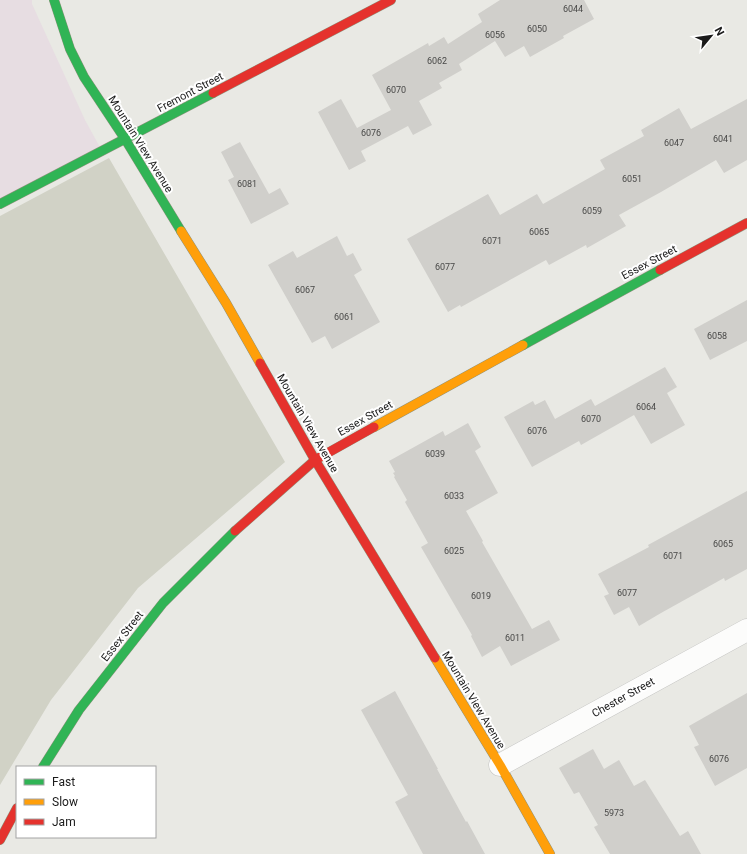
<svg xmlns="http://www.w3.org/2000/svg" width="747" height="854" font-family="Roboto,sans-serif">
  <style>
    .industrial { fill: #e7dde2 }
    .construction { fill: #d1d2c6 }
    .building { fill: #d0cfcb }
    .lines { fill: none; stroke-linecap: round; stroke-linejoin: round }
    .street-casing { stroke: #c2c2c0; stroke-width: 23 }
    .fast-casing { stroke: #8e937d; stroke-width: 10 }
    .slow-casing { stroke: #8e937d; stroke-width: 10 }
    .jam-casing { stroke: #8e937d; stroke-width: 10 }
    .street { stroke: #fcfcfb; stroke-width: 22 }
    .fast { stroke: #30b455; stroke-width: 9 }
    .slow { stroke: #ff9f0a; stroke-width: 9 }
    .jam { stroke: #e5322d; stroke-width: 9 }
    .labels { text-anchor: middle; stroke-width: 4; stroke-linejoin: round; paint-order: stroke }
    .number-label { font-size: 9px; fill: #484847 }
    .street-label { font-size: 11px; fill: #1b1b1b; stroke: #fff }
  </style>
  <rect width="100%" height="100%" fill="#e9e9e4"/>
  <polygon class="industrial" points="0,0 32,0 32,4 85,120 102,151 0,206"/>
  <polygon class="construction" points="109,158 285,462 138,588 51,700 0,785 0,216"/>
  <g class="building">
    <polygon points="500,0 584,0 594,19 563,36 564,38 530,57 524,46 505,57 495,41 459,64 462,70 439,83 442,88 419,101 432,125 413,135 408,126 361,151 366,161 349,170 318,112 341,99 357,128 391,110 372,75 428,43 429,46 444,37 448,44 482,22 478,14"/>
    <polygon points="747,99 747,160 724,173 716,160 661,192 619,215 626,226 587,248 586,245 549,265 546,260 461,307 460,305 448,312 407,239 488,194 500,215 537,194 543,204 605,169 600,160 644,136 641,130 679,108 691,129"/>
    <polygon points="240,142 269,194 280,188 289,204 251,224 228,180 234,177 221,152"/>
    <polygon points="337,236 347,256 353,253 362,270 354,275 380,322 332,349 325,336 312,343 268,265 293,251 297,258"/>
    <polygon points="747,300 747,341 710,360 694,329"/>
    <polygon points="665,367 677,387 667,393 685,425 651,444 634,415 581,445 579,441 532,467 504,417 533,401 535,405 545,400 555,419 591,399 595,406"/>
    <polygon points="468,423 481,447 475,451 498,493 466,511 483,541 482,542 532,629 549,620 560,640 511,666 500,646 482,657 471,636 472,635 421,547 428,543 405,502 407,500 394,477 395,476 393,473 395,472 389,461 443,431 445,436"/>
    <polygon points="747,491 747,569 725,581 724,578 661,613 639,626 629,607 614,615 604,596 609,594 598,574 649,547 648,545"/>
    <polygon points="395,691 438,769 437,769 466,822 467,821 485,854 423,854 395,802 408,795 361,710"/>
    <polygon points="747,693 747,768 715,786 694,747 699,745 689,726"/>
    <polygon points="593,749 604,769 619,760 634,786 645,780 680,836 688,831 701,854 610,854 594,827 598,825 579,792 574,794 559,768"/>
  </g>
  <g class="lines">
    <defs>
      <polyline id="street" points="500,765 747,630"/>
      <g id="fast">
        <polyline points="54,0 70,49 84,77 125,139 181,231"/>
        <polyline points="0,204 213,93"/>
        <polyline points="523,345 660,270"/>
        <polyline points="43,767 79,710 163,603 235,531"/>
      </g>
      <g id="slow">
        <polyline points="181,231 226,303 260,363"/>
        <polyline points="374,427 523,345"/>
        <polyline points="435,658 500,765 550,854"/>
      </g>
      <g id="jam">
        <polyline points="213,93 391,0"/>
        <polyline points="660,270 747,223"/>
        <polyline points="260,363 315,460 435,658"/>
        <polyline points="235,531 315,460 374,427"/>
        <polyline points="0,840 17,808"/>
      </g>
    </defs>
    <use href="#street" class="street-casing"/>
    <use href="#fast" class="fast-casing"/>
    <use href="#slow" class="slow-casing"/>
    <use href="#jam" class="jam-casing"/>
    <use href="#street" class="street"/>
    <use href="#fast" class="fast"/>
    <use href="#slow" class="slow"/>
    <use href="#jam" class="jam"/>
  </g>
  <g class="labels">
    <g class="number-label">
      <text x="573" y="12">6044</text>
      <text x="537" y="32">6050</text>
      <text x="495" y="38">6056</text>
      <text x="437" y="64">6062</text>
      <text x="396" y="93">6070</text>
      <text x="371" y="136">6076</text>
      <text x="723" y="142">6041</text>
      <text x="674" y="146">6047</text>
      <text x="632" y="182">6051</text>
      <text x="247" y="187">6081</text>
      <text x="592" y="214">6059</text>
      <text x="539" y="235">6065</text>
      <text x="492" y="244">6071</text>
      <text x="445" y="270">6077</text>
      <text x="305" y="293">6067</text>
      <text x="344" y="320">6061</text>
      <text x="717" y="339">6058</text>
      <text x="646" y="410">6064</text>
      <text x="591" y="422">6070</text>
      <text x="537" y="434">6076</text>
      <text x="435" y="457">6039</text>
      <text x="454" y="499">6033</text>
      <text x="723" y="547">6065</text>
      <text x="454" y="554">6025</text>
      <text x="673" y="559">6071</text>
      <text x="627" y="596">6077</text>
      <text x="481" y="599">6019</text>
      <text x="515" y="641">6011</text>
      <text x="719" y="762">6076</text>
      <text x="614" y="816">5973</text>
    </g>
    <g class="street-label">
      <text transform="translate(190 92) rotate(-28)" y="4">Fremont Street</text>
      <text transform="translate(141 144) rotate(58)" y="4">Mountain View Avenue</text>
      <text transform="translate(649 262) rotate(-28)" y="4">Essex Street</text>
      <text transform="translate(365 418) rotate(-29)" y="4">Essex Street</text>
      <text transform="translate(308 423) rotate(60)" y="4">Mountain View Avenue</text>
      <text transform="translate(122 636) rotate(-52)" y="4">Essex Street</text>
      <text transform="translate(623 697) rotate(-29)" y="4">Chester Street</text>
      <text transform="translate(474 700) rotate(59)" y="4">Mountain View Avenue</text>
    </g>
  </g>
  <rect x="16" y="766" width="140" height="72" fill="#ffffff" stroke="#a4a4a4"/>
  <rect x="24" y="779" width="20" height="6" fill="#30b455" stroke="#a4a4a4"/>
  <text x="52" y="786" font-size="12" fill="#1b1b1b">Fast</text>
  <rect x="24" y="799" width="20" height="6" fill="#ff9f0a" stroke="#a4a4a4"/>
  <text x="52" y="806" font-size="12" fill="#1b1b1b">Slow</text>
  <rect x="24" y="819" width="20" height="6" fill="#e5322d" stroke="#a4a4a4"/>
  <text x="52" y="826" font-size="12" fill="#1b1b1b">Jam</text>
  <g transform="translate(711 36) rotate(61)" stroke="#ffffff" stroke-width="3" paint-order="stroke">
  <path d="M0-3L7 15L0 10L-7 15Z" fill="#1b1b1b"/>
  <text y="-6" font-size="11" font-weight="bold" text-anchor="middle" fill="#1b1b1b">N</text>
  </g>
</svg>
